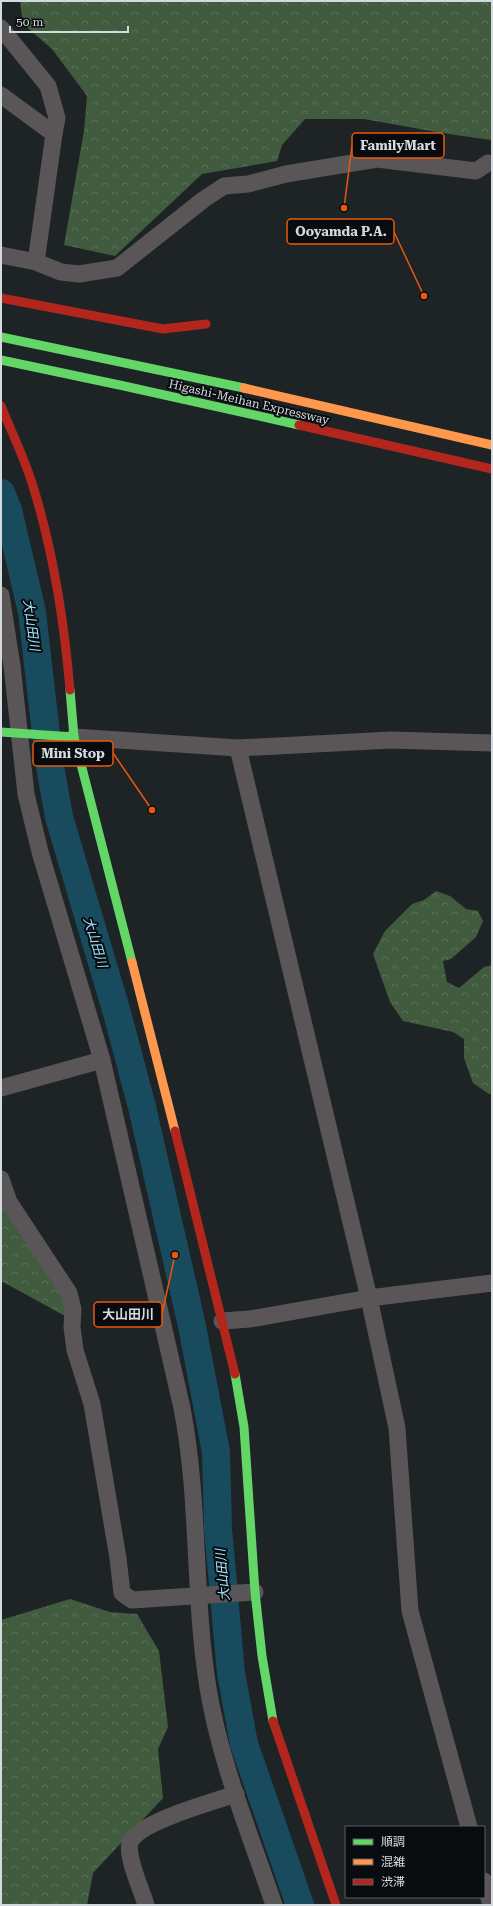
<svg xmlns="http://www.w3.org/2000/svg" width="493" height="1906" font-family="'Roboto Serif','Noto Sans JP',serif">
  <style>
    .forest { fill: url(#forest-crowns) }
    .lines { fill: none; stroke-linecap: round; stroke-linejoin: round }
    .river { stroke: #174b5d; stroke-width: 28 }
    .street { stroke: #5a5657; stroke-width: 17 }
    .fast { stroke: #63d668; stroke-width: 9 }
    .slow { stroke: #ff974d; stroke-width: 9 }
    .jam { stroke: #b3261e; stroke-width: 9 }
    .labels { text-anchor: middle; stroke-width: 4; stroke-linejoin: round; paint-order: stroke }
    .street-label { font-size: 12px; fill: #d5dadf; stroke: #080c0f }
    .water-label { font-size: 13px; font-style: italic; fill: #a1e4fe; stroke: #080c0f }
    .leader { fill: none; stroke: #e8590c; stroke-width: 1.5 }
    .callout-dot { fill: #e8590c; stroke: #080c0f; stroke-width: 1.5 }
    .callout { fill: #080c0f; stroke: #e8590c; stroke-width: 1.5 }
    .callout-label { font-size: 13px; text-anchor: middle; font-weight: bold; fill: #d5dadf }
  </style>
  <defs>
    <pattern id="forest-crowns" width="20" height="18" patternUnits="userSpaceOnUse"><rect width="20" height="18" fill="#405b3d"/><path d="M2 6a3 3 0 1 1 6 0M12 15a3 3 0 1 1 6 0" fill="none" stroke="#5b7259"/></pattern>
  </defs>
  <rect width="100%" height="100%" fill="#1e2326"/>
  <g class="forest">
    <polygon points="20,1 492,1 492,138 491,140 442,133 364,119 305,119 282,145 277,161 202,174 115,256 64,245 84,131 87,96 52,49 23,24"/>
    <polygon points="436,891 450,896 466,909 478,911 483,921 476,937 451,959 443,961 447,982 459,988 484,967 492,965 492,1093 489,1094 473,1083 464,1058 464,1039 453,1032 403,1021 390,1002 373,954 385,931 412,904 424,900"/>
    <polygon points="1,1201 64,1295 65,1316 1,1281"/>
    <polygon points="70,1599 110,1612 137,1614 159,1651 168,1727 158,1749 163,1798 93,1873 87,1905 1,1905 1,1620"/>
  </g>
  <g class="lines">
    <polyline class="river" points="1,493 8,510 32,612 49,760 59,817 117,1013 142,1107 192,1326 216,1452 218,1529 224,1595 231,1673 244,1744 300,1905"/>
    <g class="street">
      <polyline points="1,28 48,86 57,118 54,134"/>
      <polyline points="1,95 54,134 36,262"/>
      <polyline points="1,255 36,262 61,272 79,274 117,268 203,200 224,186 248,184 286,174 377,159 476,171 488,163"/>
      <path d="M 1,595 L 12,666 L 26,794 L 40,852 L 102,1060 L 182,1408 C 200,1501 193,1595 208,1688 C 220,1762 250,1834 274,1905"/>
      <polyline points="74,737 238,748 391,740 492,743"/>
      <polyline points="238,748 369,1298 397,1428 410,1611 469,1827"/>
      <polyline points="1,1088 102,1060"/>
      <polyline points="1,1179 9,1202 69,1293 73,1309 72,1327 75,1350 92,1404 118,1558 122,1593 132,1600 255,1592"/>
      <polyline points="222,1321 250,1319 369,1298 492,1283"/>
      <polyline points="484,1881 491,1905"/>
      <path d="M 146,1905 C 142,1891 126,1857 130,1843 C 137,1822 215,1801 236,1794"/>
    </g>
    <g class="fast">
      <polyline points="1,337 244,388"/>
      <polyline points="1,360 124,386 299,425"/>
      <polyline points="70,690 74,737 132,962"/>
      <polyline points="1,732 74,737"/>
      <polyline points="235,1374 244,1427 255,1592 262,1656 273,1721"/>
    </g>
    <g class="slow">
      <polyline points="244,388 492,445"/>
      <polyline points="132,962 175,1131"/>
    </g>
    <g class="jam">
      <polyline points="1,298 163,329 206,324"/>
      <path d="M 1,406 C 11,431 24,457 32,483 C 53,549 64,620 70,690"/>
      <polyline points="299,425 492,469"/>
      <polyline points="175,1131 235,1374"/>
      <polyline points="273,1721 336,1905"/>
    </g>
  </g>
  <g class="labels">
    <g class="street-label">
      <text transform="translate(249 402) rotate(13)" y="4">Higashi-Meihan Expressway</text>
    </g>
    <g class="water-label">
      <text transform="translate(32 625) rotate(82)" y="5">大山田川</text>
      <text transform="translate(96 942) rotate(73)" y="5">大山田川</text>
      <text transform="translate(222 1575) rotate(-95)" y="5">大山田川</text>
    </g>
  </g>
  <path class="leader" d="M344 208L352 146M424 296L394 232M152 810L113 753M175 1255L162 1314"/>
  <g class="callout-dot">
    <circle cx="344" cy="208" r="4"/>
    <circle cx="424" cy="296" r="4"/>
    <circle cx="152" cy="810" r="4"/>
    <circle cx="175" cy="1255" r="4"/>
  </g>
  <g class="callout">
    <rect x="352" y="133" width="92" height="25" rx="4"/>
    <rect x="287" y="219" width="107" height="25" rx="4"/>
    <rect x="33" y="741" width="80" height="25" rx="4"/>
    <rect x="94" y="1302" width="68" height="25" rx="4"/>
  </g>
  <g class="callout-label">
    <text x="398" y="150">FamilyMart</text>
    <text x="341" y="236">Ooyamda P.A.</text>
    <text x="73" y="758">Mini Stop</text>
    <text x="128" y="1319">大山田川</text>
  </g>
  <rect width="493" height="1906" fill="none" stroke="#d5dadf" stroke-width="4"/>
  <rect x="345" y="1826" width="140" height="72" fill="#080c0f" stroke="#5a5e62"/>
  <rect x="353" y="1839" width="20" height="6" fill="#63d668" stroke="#5a5e62"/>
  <text x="381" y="1846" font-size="12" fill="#d5dadf">順調</text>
  <rect x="353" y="1859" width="20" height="6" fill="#ff974d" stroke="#5a5e62"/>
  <text x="381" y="1866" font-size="12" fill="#d5dadf">混雑</text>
  <rect x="353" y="1879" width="20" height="6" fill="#b3261e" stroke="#5a5e62"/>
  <text x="381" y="1886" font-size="12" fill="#d5dadf">渋滞</text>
  <path d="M10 26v6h118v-6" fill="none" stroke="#d5dadf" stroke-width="2"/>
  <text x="16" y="26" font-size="12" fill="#d5dadf" stroke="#080c0f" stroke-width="3" paint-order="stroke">50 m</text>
</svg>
